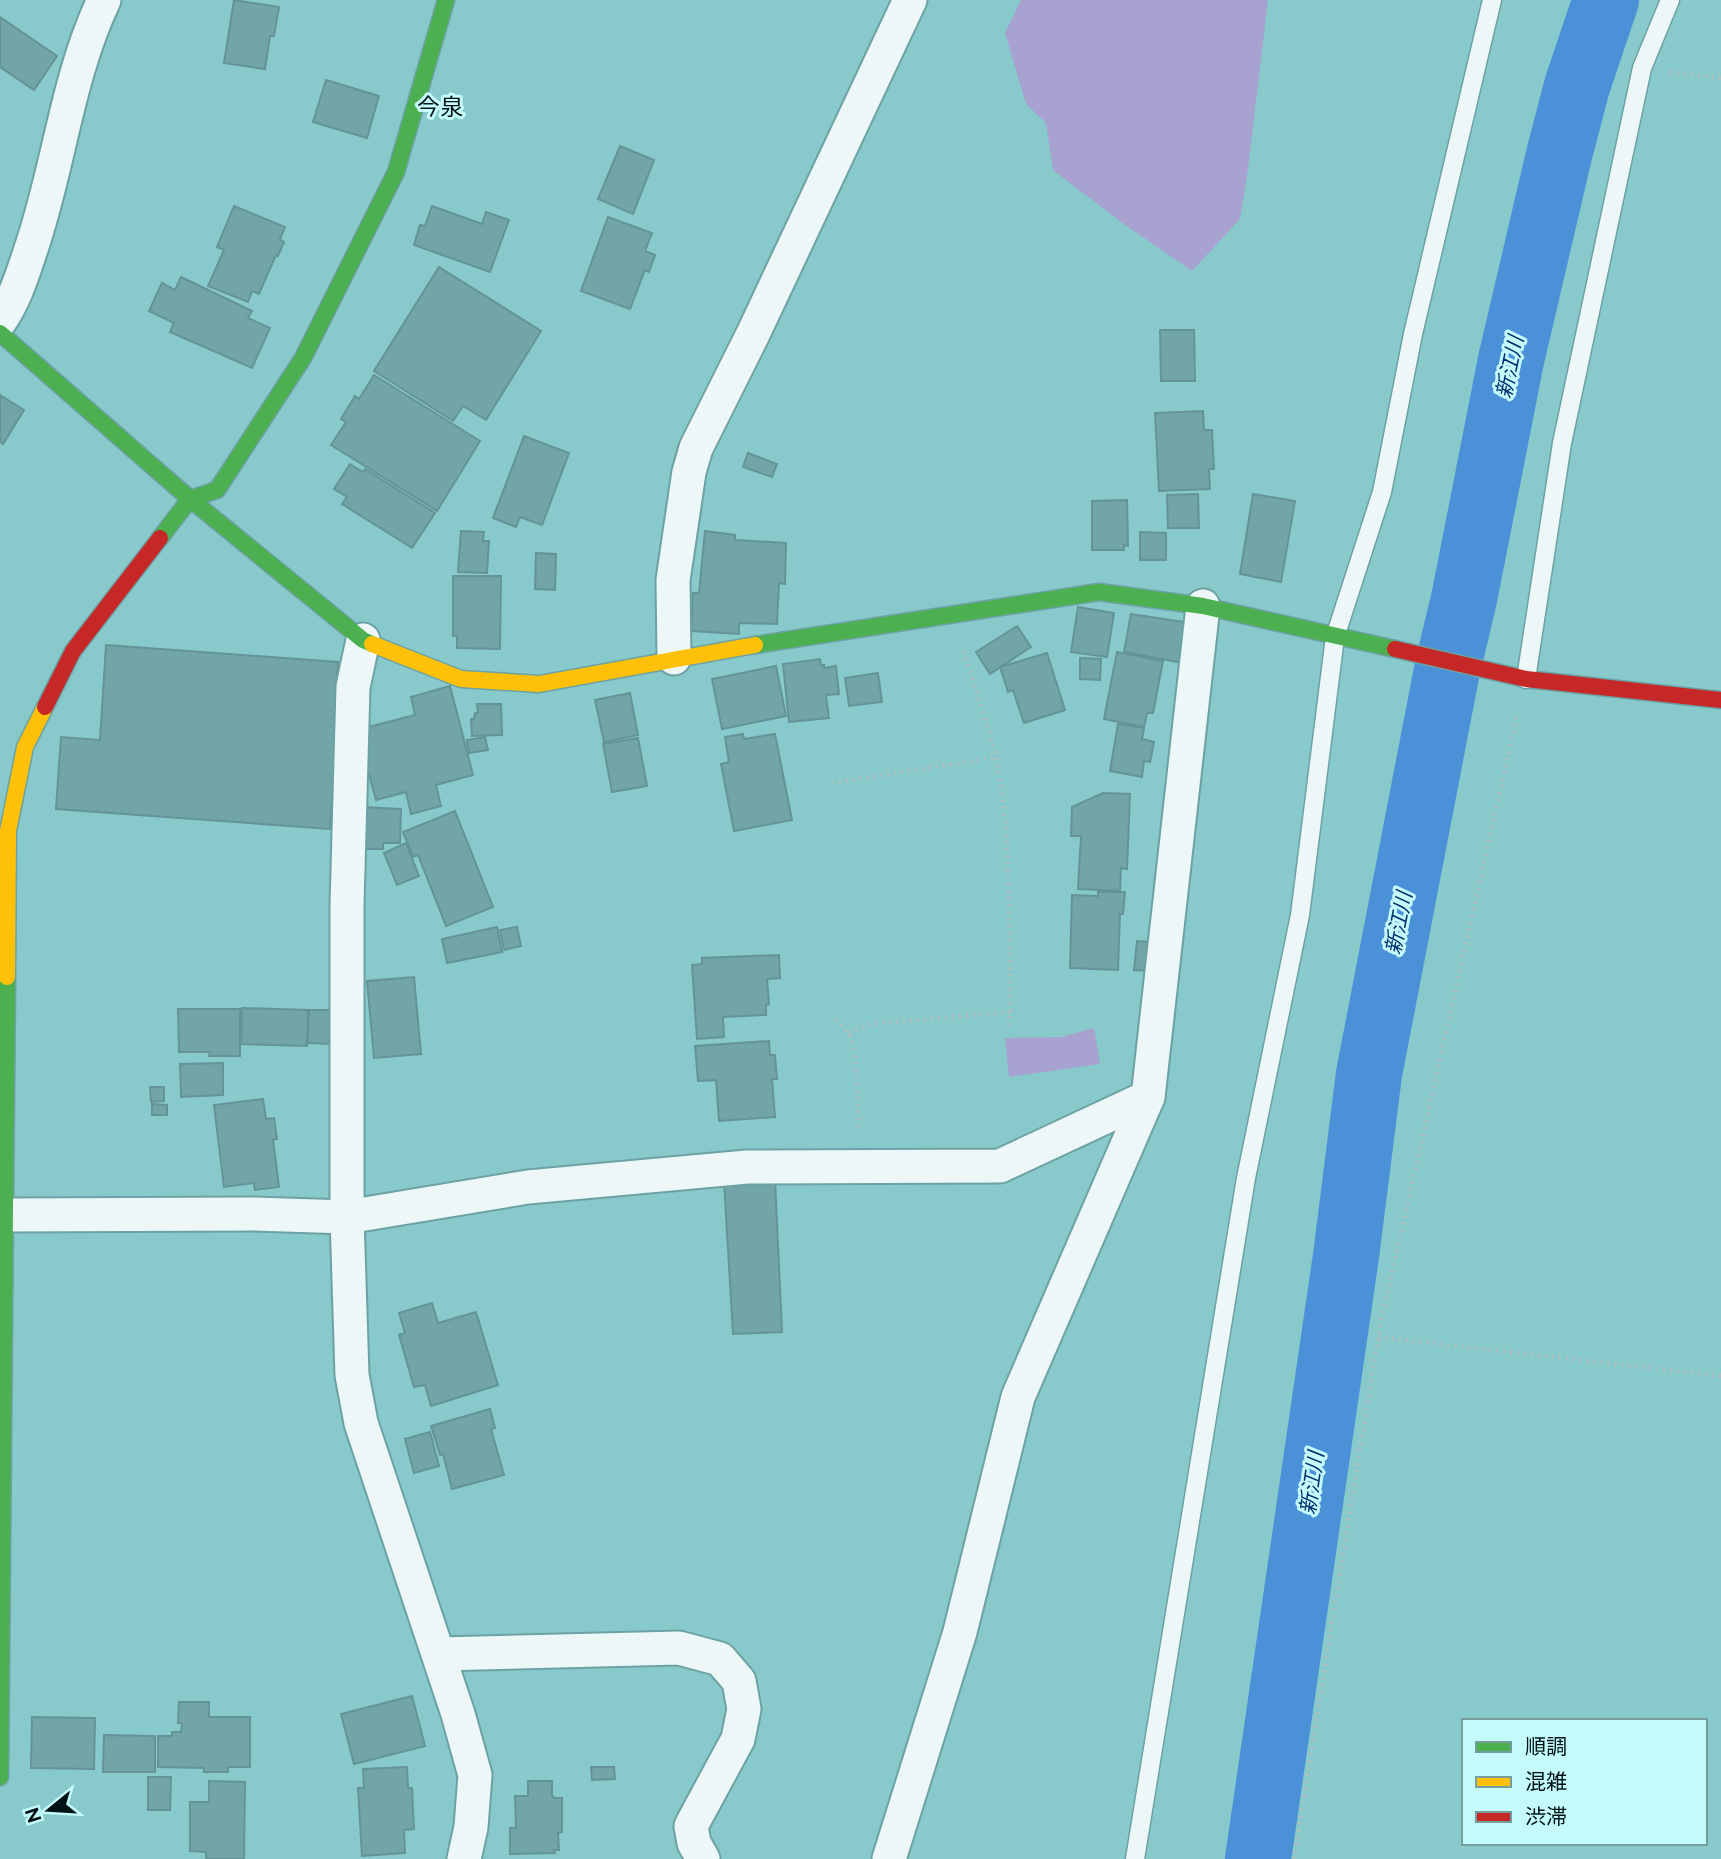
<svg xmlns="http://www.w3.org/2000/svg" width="1721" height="1859" font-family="Raleway,'Noto Sans JP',sans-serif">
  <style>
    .green { fill: #a8a2d1 }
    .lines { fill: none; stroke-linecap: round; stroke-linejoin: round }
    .river { stroke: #4b91d8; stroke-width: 66 }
    .building { fill: #71a5a7; stroke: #649495; stroke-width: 2 }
    .lane-casing { stroke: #6ca2a3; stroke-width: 21 }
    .street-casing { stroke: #6ca2a3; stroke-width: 37 }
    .fast-casing { stroke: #6ca2a3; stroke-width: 19 }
    .slow-casing { stroke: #6ca2a3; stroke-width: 19 }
    .jam-casing { stroke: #6ca2a3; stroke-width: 19 }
    .path { stroke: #aec0c1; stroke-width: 4.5; stroke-dasharray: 2 5; stroke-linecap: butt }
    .lane { stroke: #edf7f7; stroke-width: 18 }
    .street { stroke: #edf7f7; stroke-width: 33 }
    .fast { stroke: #4caf50; stroke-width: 16 }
    .slow { stroke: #ffc107; stroke-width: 16 }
    .jam { stroke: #c62828; stroke-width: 16 }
    .labels { text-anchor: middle; stroke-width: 6; stroke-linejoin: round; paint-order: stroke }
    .water-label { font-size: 21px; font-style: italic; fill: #00316f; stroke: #c5fafb }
    .quarter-label { font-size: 23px; fill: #001213; stroke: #c5fafb }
  </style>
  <rect width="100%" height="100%" fill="#88c9cb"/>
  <g class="green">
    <polygon points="1021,0 1268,0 1248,169 1240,219 1192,271 1121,222 1053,170 1046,123 1026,104 1005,33"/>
    <polygon points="1094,1028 1100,1064 1009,1077 1005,1038 1061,1037"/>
  </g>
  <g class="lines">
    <polyline class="river" points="1258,1859 1346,1256 1369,1074 1447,670 1464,599 1511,360 1559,155 1577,86 1606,0"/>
  </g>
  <g class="building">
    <polygon points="234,0 279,7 274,36 270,36 265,69 224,63"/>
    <polygon points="0,17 57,56 34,90 0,67"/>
    <polygon points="326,80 379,96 367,138 313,122"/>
    <polygon points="620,146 654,160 633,214 598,199"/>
    <polygon points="234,206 285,227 280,239 284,242 278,256 276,255 259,294 252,291 248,302 208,286 224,250 217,247"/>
    <polygon points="432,206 482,224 486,212 509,220 490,272 414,245 420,225 425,226"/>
    <polygon points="608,217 652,233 645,251 655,255 649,272 645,270 630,309 581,291"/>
    <polygon points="439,267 541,331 486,420 463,406 453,421 374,371"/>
    <polygon points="181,277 252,311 248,318 270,328 252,368 170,332 174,323 149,311 162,283 175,290"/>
    <polygon points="1160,330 1194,330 1195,381 1161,381"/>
    <polygon points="374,375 480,441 437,511 331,445 346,422 341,419 355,396 359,399"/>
    <polygon points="0,395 24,410 3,444 0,442"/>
    <polygon points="1203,411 1204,430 1212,430 1214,469 1209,469 1210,489 1159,491 1155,413"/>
    <polygon points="524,436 569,453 542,525 520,517 516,527 493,518"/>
    <polygon points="748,453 777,464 772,477 743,467"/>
    <polygon points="350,464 363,472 365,469 435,513 412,548 342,504 347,497 334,489"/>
    <polygon points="1198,494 1199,528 1168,528 1167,495"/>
    <polygon points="1253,494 1295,501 1281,582 1240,574"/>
    <polygon points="1127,500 1128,546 1124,545 1124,550 1092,550 1092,501"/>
    <polygon points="461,531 484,532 483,541 489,541 487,573 458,572"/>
    <polygon points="705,531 735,535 735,540 786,543 785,584 779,583 777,624 739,623 739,634 691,631 693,593 699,593"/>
    <polygon points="1140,532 1166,533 1166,560 1140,560"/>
    <polygon points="536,553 556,554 555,590 535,589"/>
    <polygon points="453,576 501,576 500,649 457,648 457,636 453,636"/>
    <polygon points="1078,607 1114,613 1107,657 1071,652"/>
    <polygon points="1131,614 1191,623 1183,663 1124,652"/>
    <polygon points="1017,626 1031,647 990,674 976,652"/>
    <polygon points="106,645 338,662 336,688 340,689 330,829 56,809 61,737 100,740"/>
    <polygon points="1117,652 1163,661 1153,713 1147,713 1144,727 1104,719"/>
    <polygon points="1047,653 1065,710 1024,723 1013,690 1008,692 1000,667"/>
    <polygon points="1080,658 1101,659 1100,680 1080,679"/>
    <polygon points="820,659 821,665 824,665 824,668 836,666 839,694 826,695 829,718 789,722 783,664"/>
    <polygon points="776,666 786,716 722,729 712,679"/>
    <polygon points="878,673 882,702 849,706 845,678"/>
    <polygon points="450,686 473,775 436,785 441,806 411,814 406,792 376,800 357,730 415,715 411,697"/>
    <polygon points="630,693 638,735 604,742 595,700"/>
    <polygon points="477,704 501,704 502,735 472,736 471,719 474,719 475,713 478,713"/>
    <polygon points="1118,724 1144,728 1142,739 1154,742 1150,762 1144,761 1142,777 1110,771"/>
    <polygon points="743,734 744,739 775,734 792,820 734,831 721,764 729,762 725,737"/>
    <polygon points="485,737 488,750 469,753 467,740"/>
    <polygon points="638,738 647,786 612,792 603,744"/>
    <polygon points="1103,793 1130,794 1127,869 1121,868 1120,891 1078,889 1081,836 1071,836 1072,807"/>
    <polygon points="361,807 401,809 400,843 383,843 383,849 360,849"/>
    <polygon points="455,811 493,907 446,926 418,855 413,857 403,832"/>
    <polygon points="406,843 419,876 397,885 384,853"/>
    <polygon points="1098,892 1125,892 1123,914 1120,914 1118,970 1070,968 1072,895 1098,896"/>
    <polygon points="497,927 502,952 447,963 442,939"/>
    <polygon points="517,927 521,946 504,950 500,930"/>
    <polygon points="1137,941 1150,942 1148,971 1134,970"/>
    <polygon points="779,955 780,978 767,979 769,1004 766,1005 766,1015 723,1017 724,1037 697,1039 692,965 702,964 702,958"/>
    <polygon points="414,977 421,1054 374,1058 367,981"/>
    <polygon points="242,1008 308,1010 307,1046 241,1044"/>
    <polygon points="178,1009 240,1009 240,1056 209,1056 210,1052 179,1052"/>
    <polygon points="309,1010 334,1010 333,1044 308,1043"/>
    <polygon points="769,1041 770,1055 775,1055 777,1079 772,1079 775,1117 719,1121 716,1080 698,1081 695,1046"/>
    <polygon points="223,1063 223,1095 181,1097 180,1064"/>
    <polygon points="150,1087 164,1087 164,1101 151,1102"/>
    <polygon points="263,1099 266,1119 274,1118 277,1139 273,1140 279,1187 255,1190 254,1183 224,1187 214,1105"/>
    <polygon points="152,1104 167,1105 167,1115 152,1115"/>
    <polygon points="775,1179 782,1332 733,1334 724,1181"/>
    <polygon points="432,1303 438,1323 476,1312 498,1385 431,1406 425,1385 414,1387 399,1335 405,1333 399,1313"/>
    <polygon points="490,1409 495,1428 491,1429 504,1475 452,1489 443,1454 440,1455 431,1426"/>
    <polygon points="430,1432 439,1466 414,1473 405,1439"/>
    <polygon points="412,1696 425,1746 354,1764 341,1714"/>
    <polygon points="179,1702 209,1702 209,1717 250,1717 250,1767 228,1767 228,1772 204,1772 204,1768 158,1767 158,1736 172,1736 172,1732 181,1732 182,1723 178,1723"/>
    <polygon points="32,1717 95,1718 94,1769 31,1768"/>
    <polygon points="104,1735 155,1736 155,1772 103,1772"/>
    <polygon points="407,1767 408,1788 412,1788 414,1829 404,1830 405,1853 362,1856 358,1788 364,1788 363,1769"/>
    <polygon points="591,1767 614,1767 615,1779 592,1780"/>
    <polygon points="148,1777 171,1777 170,1810 148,1810"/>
    <polygon points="209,1781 245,1782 244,1859 206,1859 206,1852 190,1851 190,1802 209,1802"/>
    <polygon points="528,1781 552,1781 552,1795 554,1798 562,1798 562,1832 558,1833 559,1850 554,1850 555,1853 510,1854 510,1828 516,1828 515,1796 528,1796"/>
  </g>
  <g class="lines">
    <defs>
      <g id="lane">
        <polyline points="1526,679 1562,443 1642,68 1670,0"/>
        <polyline points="1135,1859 1246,1178 1300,915 1335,637 1382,492 1413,334 1492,0"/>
      </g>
      <g id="street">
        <path d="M 0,321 C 15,299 22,276 30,252 C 59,169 66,80 104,0"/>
        <polyline points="363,640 353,687 347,905 347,1217 352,1375 361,1423 458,1714 475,1775 471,1827 464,1859"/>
        <polyline points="674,658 673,580 689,472 696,448 753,334 910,0"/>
        <polyline points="6,1215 254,1214 347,1217 528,1187 747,1167 1000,1166 1148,1097 1203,606"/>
        <polyline points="439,1654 679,1648 720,1659 739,1681 744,1709 738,1739 691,1826 694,1843 703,1859"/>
        <polyline points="889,1859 960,1632 1018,1397 1148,1097"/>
      </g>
      <g id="fast">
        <polyline points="0,333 190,499 363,640 372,644"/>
        <polyline points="160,538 190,499 217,490 303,358 396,172 446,0"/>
        <polyline points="755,645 1099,592 1203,606 1395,649"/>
        <polyline points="0,1777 7,977"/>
      </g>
      <g id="slow">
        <polyline points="372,644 461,679 539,684 755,645"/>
        <polyline points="7,977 8,831 25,747 45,707"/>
      </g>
      <g id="jam">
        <polyline points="1395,649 1526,679 1721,700"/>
        <polyline points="45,707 73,651 160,538"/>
      </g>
    </defs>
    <use href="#lane" class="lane-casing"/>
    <use href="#street" class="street-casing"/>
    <use href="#fast" class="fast-casing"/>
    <use href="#slow" class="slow-casing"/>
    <use href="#jam" class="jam-casing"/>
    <g class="path">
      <polyline points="1670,72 1721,78"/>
      <polyline points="964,651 997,757 1007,834 1011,1012 1007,1029"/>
      <polyline points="832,783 997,757"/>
      <polyline points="835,1020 849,1033 855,1054 859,1130"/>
      <polyline points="849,1033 870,1024 1011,1012"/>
      <polyline points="1378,1337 1721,1376"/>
      <polyline points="1294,1859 1380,1326 1517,716"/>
    </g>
    <use href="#lane" class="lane"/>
    <use href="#street" class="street"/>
    <use href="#fast" class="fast"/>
    <use href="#slow" class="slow"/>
    <use href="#jam" class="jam"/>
  </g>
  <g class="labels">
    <g class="water-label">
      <text transform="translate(1510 367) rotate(-78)" y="7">新江川</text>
      <text transform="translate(1399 923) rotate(-79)" y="7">新江川</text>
      <text transform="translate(1312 1483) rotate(-82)" y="7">新江川</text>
    </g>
    <g class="quarter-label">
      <text x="440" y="115">今泉</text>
    </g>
  </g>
  <rect x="1462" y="1719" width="245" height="126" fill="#c5fafb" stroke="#769d9e" stroke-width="2"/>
  <rect x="1476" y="1742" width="35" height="10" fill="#4caf50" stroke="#769d9e" stroke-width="2"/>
  <text x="1525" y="1754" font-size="21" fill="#001213">順調</text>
  <rect x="1476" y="1777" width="35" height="10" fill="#ffc107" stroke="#769d9e" stroke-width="2"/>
  <text x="1525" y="1789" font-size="21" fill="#001213">混雑</text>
  <rect x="1476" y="1812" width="35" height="10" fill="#c62828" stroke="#769d9e" stroke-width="2"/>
  <text x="1525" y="1824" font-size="21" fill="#001213">渋滞</text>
  <g transform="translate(49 1810) rotate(252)" stroke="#c5fafb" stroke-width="5" paint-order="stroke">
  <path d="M0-5L12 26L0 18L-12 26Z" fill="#001213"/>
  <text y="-10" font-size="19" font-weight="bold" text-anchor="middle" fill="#001213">N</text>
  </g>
</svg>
